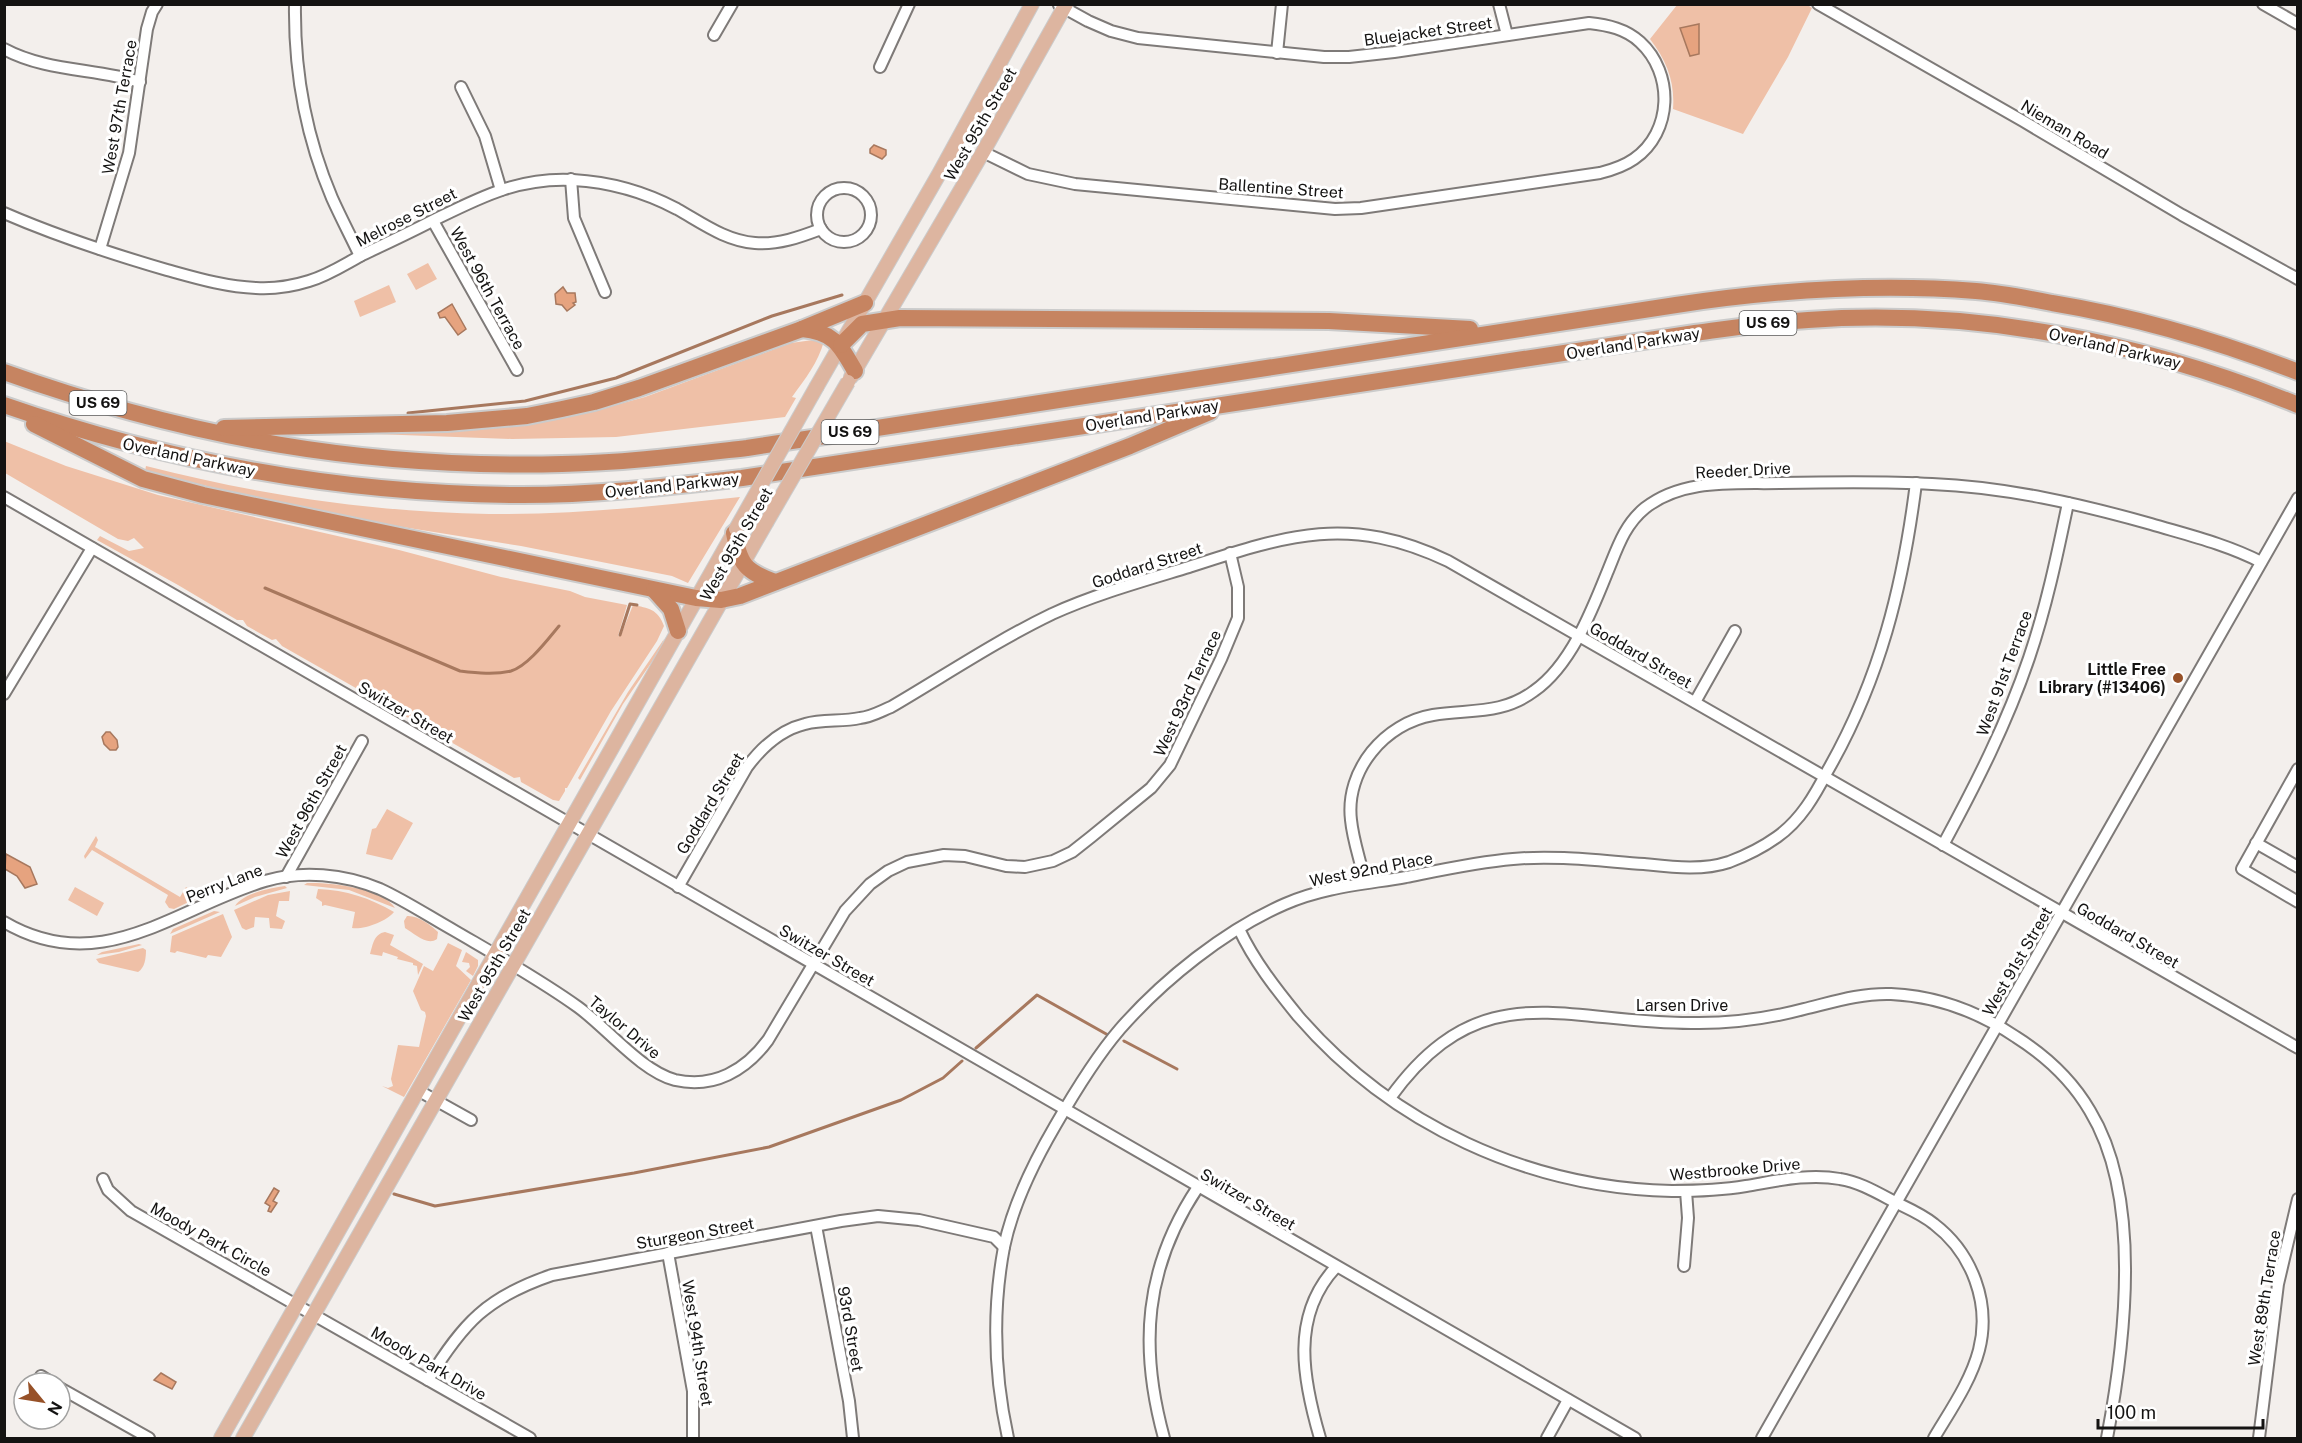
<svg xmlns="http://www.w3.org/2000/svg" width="2302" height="1443" font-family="'Public Sans',sans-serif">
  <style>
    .green { fill: #efc0a7 }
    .water { fill: #e6a37f; stroke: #a7785e; stroke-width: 1.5 }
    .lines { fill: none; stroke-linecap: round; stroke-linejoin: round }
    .stream { stroke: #a7785e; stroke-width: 3 }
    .minor-casing { stroke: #7e7a78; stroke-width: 14 }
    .major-casing { stroke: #cbcbcb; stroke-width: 16 }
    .highway-casing { stroke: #cbcbcb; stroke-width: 20 }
    .minor { stroke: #fff; stroke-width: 10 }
    .major { stroke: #ddb5a0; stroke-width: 14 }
    .highway { stroke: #c68461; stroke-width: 16 }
    .major-bridge-casing { stroke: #cbcbcb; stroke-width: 16; stroke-linecap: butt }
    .major-bridge { stroke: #ddb5a0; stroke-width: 14 }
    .poi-dot { fill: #975128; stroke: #fff; stroke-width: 2 }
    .labels { text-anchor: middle; stroke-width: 6; stroke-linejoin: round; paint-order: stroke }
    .shield { fill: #fff; stroke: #5a5a59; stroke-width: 1.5 }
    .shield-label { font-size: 15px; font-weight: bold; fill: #141312 }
    .street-label { font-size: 16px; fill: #141312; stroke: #fff }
    .poi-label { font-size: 16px; font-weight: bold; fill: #141312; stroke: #fff; text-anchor: end }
  </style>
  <rect width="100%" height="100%" fill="#f3efec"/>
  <g class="green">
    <path d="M 1806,4 L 1812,8 L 1788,57 L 1743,134 L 1673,109 C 1675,82 1667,61 1650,39 L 1677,5 Z"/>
    <polygon points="428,263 437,279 416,290 407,274"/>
    <polygon points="389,285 396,302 360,317 354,301"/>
    <path d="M 820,339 L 824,341 C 818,363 805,379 792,397 L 796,398 L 785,417 L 616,437 L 512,439 L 375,434 L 376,430 L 486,427 L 586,413 L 645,397 L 791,343 Z"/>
    <path d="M 4,441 L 66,466 L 158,495 L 399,550 L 501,577 L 570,591 L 585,597 L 627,605 L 618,636 L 621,635 L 633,605 C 648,608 658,609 664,626 L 657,641 L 611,711 L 567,788 L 565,788 L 565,791 L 559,801 L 553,800 L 521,782 L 520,777 L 514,778 L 282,646 L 276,639 L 272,640 L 247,626 L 243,620 L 237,620 L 178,585 L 97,540 L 100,536 L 129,551 L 144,548 L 134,538 L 128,541 L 118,539 L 5,473 Z"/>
    <path d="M 146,466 C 259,495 373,512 489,514 C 573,515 657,506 740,497 L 688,583 L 672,576 L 521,546 L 384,524 L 252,497 L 145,471 Z"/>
    <polygon points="664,639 660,650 623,704 580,780 578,778 628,692"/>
    <polygon points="387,809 413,823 392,860 366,854 372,829 376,828"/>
    <polygon points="96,836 98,840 95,847 180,897 186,887 194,893 195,899 174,909 169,908 165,902 168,895 92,850 85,859 84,856"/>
    <path d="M 307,883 C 328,882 384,888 395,908 L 349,890 L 304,885 Z"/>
    <path d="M 285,886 L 287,888 L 255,897 L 235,906 C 243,893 271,888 285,886 Z"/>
    <polygon points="75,887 104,903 97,916 68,900"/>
    <path d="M 318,889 C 346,890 370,898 394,912 C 387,921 364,930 352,928 L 355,912 L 325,905 L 322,906 L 322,902 L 316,898 Z"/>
    <polygon points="290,891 289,901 279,901 276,916 285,921 282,929 270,928 269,918 255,917 254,927 246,930 242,928 234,910 268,895"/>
    <polygon points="214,911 220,912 170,934 173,929"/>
    <polygon points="223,914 232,937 221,957 208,955 206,958 177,951 175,953 170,952 172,936"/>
    <path d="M 407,916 C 417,915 431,925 438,932 L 437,939 C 427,946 415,934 405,928 L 404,921 Z"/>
    <path d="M 385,932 L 394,935 L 390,945 L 423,964 L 418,975 L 417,966 L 413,965 L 413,963 L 397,959 L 398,957 L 383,952 L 382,956 L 370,954 C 373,944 374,934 385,932 Z"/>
    <polygon points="448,943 462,950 456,966 471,980 404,1097 382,1086 388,1088 393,1086 391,1079 398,1045 419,1047 426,1016 425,1012 421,1010 413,991 424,966 433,971"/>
    <polygon points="139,944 142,945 119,952 97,955 102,952"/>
    <path d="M 143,948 L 146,950 C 146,957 145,968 138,972 L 99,963 L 96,959 Z"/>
    <polygon points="466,952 478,960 478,966 473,976 466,971 470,967 469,963 462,962"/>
  </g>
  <g class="water">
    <polygon points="1699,24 1699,54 1690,56 1680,28"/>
    <polygon points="874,145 886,150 886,155 882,159 870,153 870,149"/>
    <polygon points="563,287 567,293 575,293 576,302 573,303 575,305 567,311 562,305 556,304 555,294"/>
    <polygon points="452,304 466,329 458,335 445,317 440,318 438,313"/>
    <polygon points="106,732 110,732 117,740 118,747 116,750 110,750 104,744 102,737"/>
    <polygon points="6,854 30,867 37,884 25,888 17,876 5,869"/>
    <polygon points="274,1188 279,1191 273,1201 277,1203 271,1212 268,1211 270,1206 265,1203"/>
    <polygon points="161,1373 176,1382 172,1389 154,1380"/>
  </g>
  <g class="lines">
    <g class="stream">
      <polyline points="408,413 525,401 616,378 772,316 842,295"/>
      <path d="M 265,588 L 460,671 C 477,673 495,675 511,671 C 528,666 548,639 559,626"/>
      <polyline points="620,635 630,604 637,605"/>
      <polyline points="1124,1041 1177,1069"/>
      <polyline points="976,1048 1037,995 1108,1035"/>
      <polyline points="394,1194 435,1206 634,1173 769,1147 901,1100 943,1078 962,1061"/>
    </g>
    <defs>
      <g id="minor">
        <path d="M 295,4 C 294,70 306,137 332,198 C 341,218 351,237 360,256"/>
        <polyline points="1499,4 1507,35"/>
        <polyline points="1818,4 2023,121 2182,215 2298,279"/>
        <polyline points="2263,4 2298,24"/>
        <polyline points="714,35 732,4"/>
        <path d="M 4,49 C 47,72 95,68 140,82"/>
        <polyline points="1277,53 1282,4"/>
        <polyline points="880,67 909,4"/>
        <polyline points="461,87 485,136 501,190"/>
        <path d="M 983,152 L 1028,174 L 1075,184 L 1335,209 L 1361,208 L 1600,173 C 1612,170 1624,166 1634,159 C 1673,132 1674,73 1640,42 C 1626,29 1608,25 1589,23 L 1394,52 L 1349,57 L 1324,57 L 1138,38 L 1111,31 L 1088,21 L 1059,5"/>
        <polyline points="571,179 574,218 605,292"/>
        <circle cx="844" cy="215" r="27"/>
        <path d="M 4,213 C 57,236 112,254 167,270 C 196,278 226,287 256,288 C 273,289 293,286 309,281 C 329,275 345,264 362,255 C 385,244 409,233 432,221 C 479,198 518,177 573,180 C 610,182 645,192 677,209 C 702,223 726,241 755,243 C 778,245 800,237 821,229"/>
        <polyline points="433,221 517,370"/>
        <polyline points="100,249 129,153 147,29 152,12 157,4"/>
        <polyline points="4,497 1635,1438"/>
        <polyline points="4,694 92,548"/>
        <polyline points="1695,702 1735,631"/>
        <polyline points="2298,769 2242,869 2298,902"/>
        <polyline points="2256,843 2298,867"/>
        <path d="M 1943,845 C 1976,784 2007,723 2029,658 C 2046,608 2057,556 2068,503"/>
        <polyline points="286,877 362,741"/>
        <path d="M 1365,883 C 1361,862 1353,841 1351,820 C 1345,770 1385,723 1433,715 C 1470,709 1502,715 1534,691 C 1570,666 1591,613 1607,573 C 1617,549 1624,525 1645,508 C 1683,478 1735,484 1780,483 C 1831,482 1882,481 1932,484 C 2006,487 2080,504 2151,524 C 2188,535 2226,544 2261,562"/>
        <path d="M 678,887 L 747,767 C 762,747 780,730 805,724 C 823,719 842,722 860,718 C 871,717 881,711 891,707 C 944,676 996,641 1052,614 C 1096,594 1143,581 1189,567 C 1287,535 1349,514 1448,561 L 2298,1048"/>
        <path d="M 4,922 C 101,979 175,908 265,881 C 302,870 344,874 380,889 C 406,901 430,917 455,931 C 496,955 539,979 578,1007 C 607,1028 641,1071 675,1080 C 714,1089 746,1070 768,1040 L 845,911 L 870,884 L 888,871 L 907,862 L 944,855 L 965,856 L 1006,866 L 1025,867 L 1053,861 L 1072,852 L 1091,837 L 1151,788 L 1170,765 L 1221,659 L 1238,618 L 1238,587 L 1230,553"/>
        <path d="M 1239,929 C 1254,961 1276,989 1298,1016 C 1392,1125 1529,1188 1672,1191 C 1697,1191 1722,1190 1746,1186 C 1776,1181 1809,1173 1840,1179 C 1859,1182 1876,1192 1893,1201 C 1907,1208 1922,1214 1934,1224 C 1972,1253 1991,1303 1979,1350 C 1971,1381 1950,1411 1934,1438"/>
        <polyline points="419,1091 471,1120"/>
        <path d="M 1390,1098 C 1484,968 1569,1026 1699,1023 C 1734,1023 1770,1018 1804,1009 C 1833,1002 1861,993 1891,994 C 1936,996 1979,1012 2016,1037 C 2046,1056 2072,1080 2090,1111 C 2143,1198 2125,1343 2107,1438"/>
        <polyline points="103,1179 108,1190 131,1211 530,1438"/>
        <polyline points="816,1226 849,1401 853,1438"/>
        <polyline points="668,1253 693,1391 693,1438"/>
        <polyline points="1684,1266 1688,1218 1686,1191"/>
        <polyline points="41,1376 52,1383"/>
        <path d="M 428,1380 C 463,1323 487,1297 552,1275 L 841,1221 L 878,1216 L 919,1220 L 994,1237 L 1004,1247"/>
        <polyline points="60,1388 149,1438"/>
        <path d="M 1008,1438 C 994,1374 992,1311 1004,1247 C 1013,1204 1034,1162 1055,1126 C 1074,1093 1095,1058 1120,1029 C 1163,980 1225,930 1285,904 C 1323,887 1366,884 1406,877 C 1441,870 1477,862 1513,859 C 1556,855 1601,861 1644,864 C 1672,867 1702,871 1729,862 C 1745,856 1763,847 1777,837 C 1801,820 1815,795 1828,770 C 1880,679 1903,586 1916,483"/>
        <path d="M 1164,1438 C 1139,1347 1144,1268 1198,1187"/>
        <path d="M 1320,1438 C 1303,1380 1290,1316 1336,1267"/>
        <polyline points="1547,1438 1568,1400"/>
        <polyline points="1762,1438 2298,498"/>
        <polyline points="2259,1438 2278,1284 2298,1199"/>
      </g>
      <g id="major">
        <polyline points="851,377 983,152 1066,4"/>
        <polyline points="817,386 939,174 1032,4"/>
        <polyline points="221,1438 736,529"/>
        <polyline points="243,1438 766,523"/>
      </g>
      <g id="highway">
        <path d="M 802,329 C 834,332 840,345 855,371"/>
        <polyline points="841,345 862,324 900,318 1329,321 1470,329"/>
        <path d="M 4,372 C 189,438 366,469 562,464 C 623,463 686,455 747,448 L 1676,305 C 1775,290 1876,283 1976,291 C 2001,293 2027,298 2052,303 C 2137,317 2218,341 2298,372"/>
        <path d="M 4,405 C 168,462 338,493 511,495 C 588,496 665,487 742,478 L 1695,333 C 1733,328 1770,322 1808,320 C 1976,308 2143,342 2298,405"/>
        <polyline points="34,424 143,479 203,495 696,598 721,600 740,596 1130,446 1210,412"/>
        <polyline points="224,428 447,423 527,416 562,409 594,402 639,388 802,329 865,303"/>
        <path d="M 734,533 C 740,565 745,571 775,582"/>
        <polyline points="654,590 671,609 678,631"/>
      </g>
    </defs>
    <use href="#minor" class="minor-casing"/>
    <use href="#major" class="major-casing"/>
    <use href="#highway" class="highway-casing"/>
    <use href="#minor" class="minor"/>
    <use href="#major" class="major"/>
    <use href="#highway" class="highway"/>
    <defs>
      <g id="major-bridge">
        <polyline points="766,523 848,382"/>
        <polyline points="736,529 817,386"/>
      </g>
    </defs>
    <use href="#major-bridge" class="major-bridge-casing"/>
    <use href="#major-bridge" class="major-bridge"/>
  </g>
  <circle class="poi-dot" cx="2178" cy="678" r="6"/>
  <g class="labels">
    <g class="shield">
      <rect x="1739.5" y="311" width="57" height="24" rx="4.5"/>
      <rect x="69.5" y="391" width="57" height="24" rx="4.5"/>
      <rect x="821.5" y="420" width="57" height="24" rx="4.5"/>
    </g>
    <g class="shield-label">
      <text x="1768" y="328">US 69</text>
      <text x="98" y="408">US 69</text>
      <text x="850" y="437">US 69</text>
    </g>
    <g class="street-label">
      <text transform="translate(1428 31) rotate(-8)" y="6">Bluejacket Street</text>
      <text transform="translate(119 107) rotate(-80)" y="6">West 97th Terrace</text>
      <text transform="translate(980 124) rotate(-60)" y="6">West 95th Street</text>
      <text transform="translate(2065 129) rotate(31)" y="6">Nieman Road</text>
      <text transform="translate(1281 188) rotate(4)" y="6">Ballentine Street</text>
      <text transform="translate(406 217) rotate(-27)" y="6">Melrose Street</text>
      <text transform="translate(488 288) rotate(61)" y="6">West 96th Terrace</text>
      <text transform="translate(1633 343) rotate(-9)" y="6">Overland Parkway</text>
      <text transform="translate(2115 348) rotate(13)" y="6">Overland Parkway</text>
      <text transform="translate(1152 415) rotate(-9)" y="6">Overland Parkway</text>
      <text transform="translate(189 457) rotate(12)" y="6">Overland Parkway</text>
      <text transform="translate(1743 470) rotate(-3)" y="6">Reeder Drive</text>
      <text transform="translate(672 485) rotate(-6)" y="6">Overland Parkway</text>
      <text transform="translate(736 544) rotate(-60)" y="6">West 95th Street</text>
      <text transform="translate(1147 565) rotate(-18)" y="6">Goddard Street</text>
      <text transform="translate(1641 655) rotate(30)" y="6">Goddard Street</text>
      <text transform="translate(2004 673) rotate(-70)" y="6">West 91st Terrace</text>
      <text transform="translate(1187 693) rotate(-65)" y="6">West 93rd Terrace</text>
      <text transform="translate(406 712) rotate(30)" y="6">Switzer Street</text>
      <text transform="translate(311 801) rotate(-61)" y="6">West 96th Street</text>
      <text transform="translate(710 803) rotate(-59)" y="6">Goddard Street</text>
      <text transform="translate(1371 869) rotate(-11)" y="6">West 92nd Place</text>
      <text transform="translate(224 883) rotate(-21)" y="6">Perry Lane</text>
      <text transform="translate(2128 935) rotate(30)" y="6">Goddard Street</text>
      <text transform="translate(827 955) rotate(30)" y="6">Switzer Street</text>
      <text transform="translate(2017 961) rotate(-60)" y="6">West 91st Street</text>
      <text transform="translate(494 965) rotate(-60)" y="6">West 95th Street</text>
      <text x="1682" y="1011">Larsen Drive</text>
      <text transform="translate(625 1027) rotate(40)" y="6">Taylor Drive</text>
      <text transform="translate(1735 1169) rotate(-5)" y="6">Westbrooke Drive</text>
      <text transform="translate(1248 1199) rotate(30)" y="6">Switzer Street</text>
      <text transform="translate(695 1233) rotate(-10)" y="6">Sturgeon Street</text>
      <text transform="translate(211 1239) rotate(29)" y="6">Moody Park Circle</text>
      <text transform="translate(2264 1298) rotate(-81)" y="6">West 89th Terrace</text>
      <text transform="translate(851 1329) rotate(80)" y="6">93rd Street</text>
      <text transform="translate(698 1343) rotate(81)" y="6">West 94th Street</text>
      <text transform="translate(429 1363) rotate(30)" y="6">Moody Park Drive</text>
    </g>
    <g class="poi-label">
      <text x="2166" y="675">Little Free<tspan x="2166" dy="18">Library (#13406)</tspan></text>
    </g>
  </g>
  <rect width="2302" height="1443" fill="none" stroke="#141312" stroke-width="12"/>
  <g transform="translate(42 1401) rotate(120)"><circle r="28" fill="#ffffff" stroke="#a1a1a0" stroke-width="1.5"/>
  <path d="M0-4.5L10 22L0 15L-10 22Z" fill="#975128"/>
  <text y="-9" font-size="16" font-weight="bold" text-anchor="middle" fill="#141312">N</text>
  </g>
  <path d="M2098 1419v9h165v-9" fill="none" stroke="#141312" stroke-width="3"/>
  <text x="2107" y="1419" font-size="18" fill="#141312" stroke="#ffffff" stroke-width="4.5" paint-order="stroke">100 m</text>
</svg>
